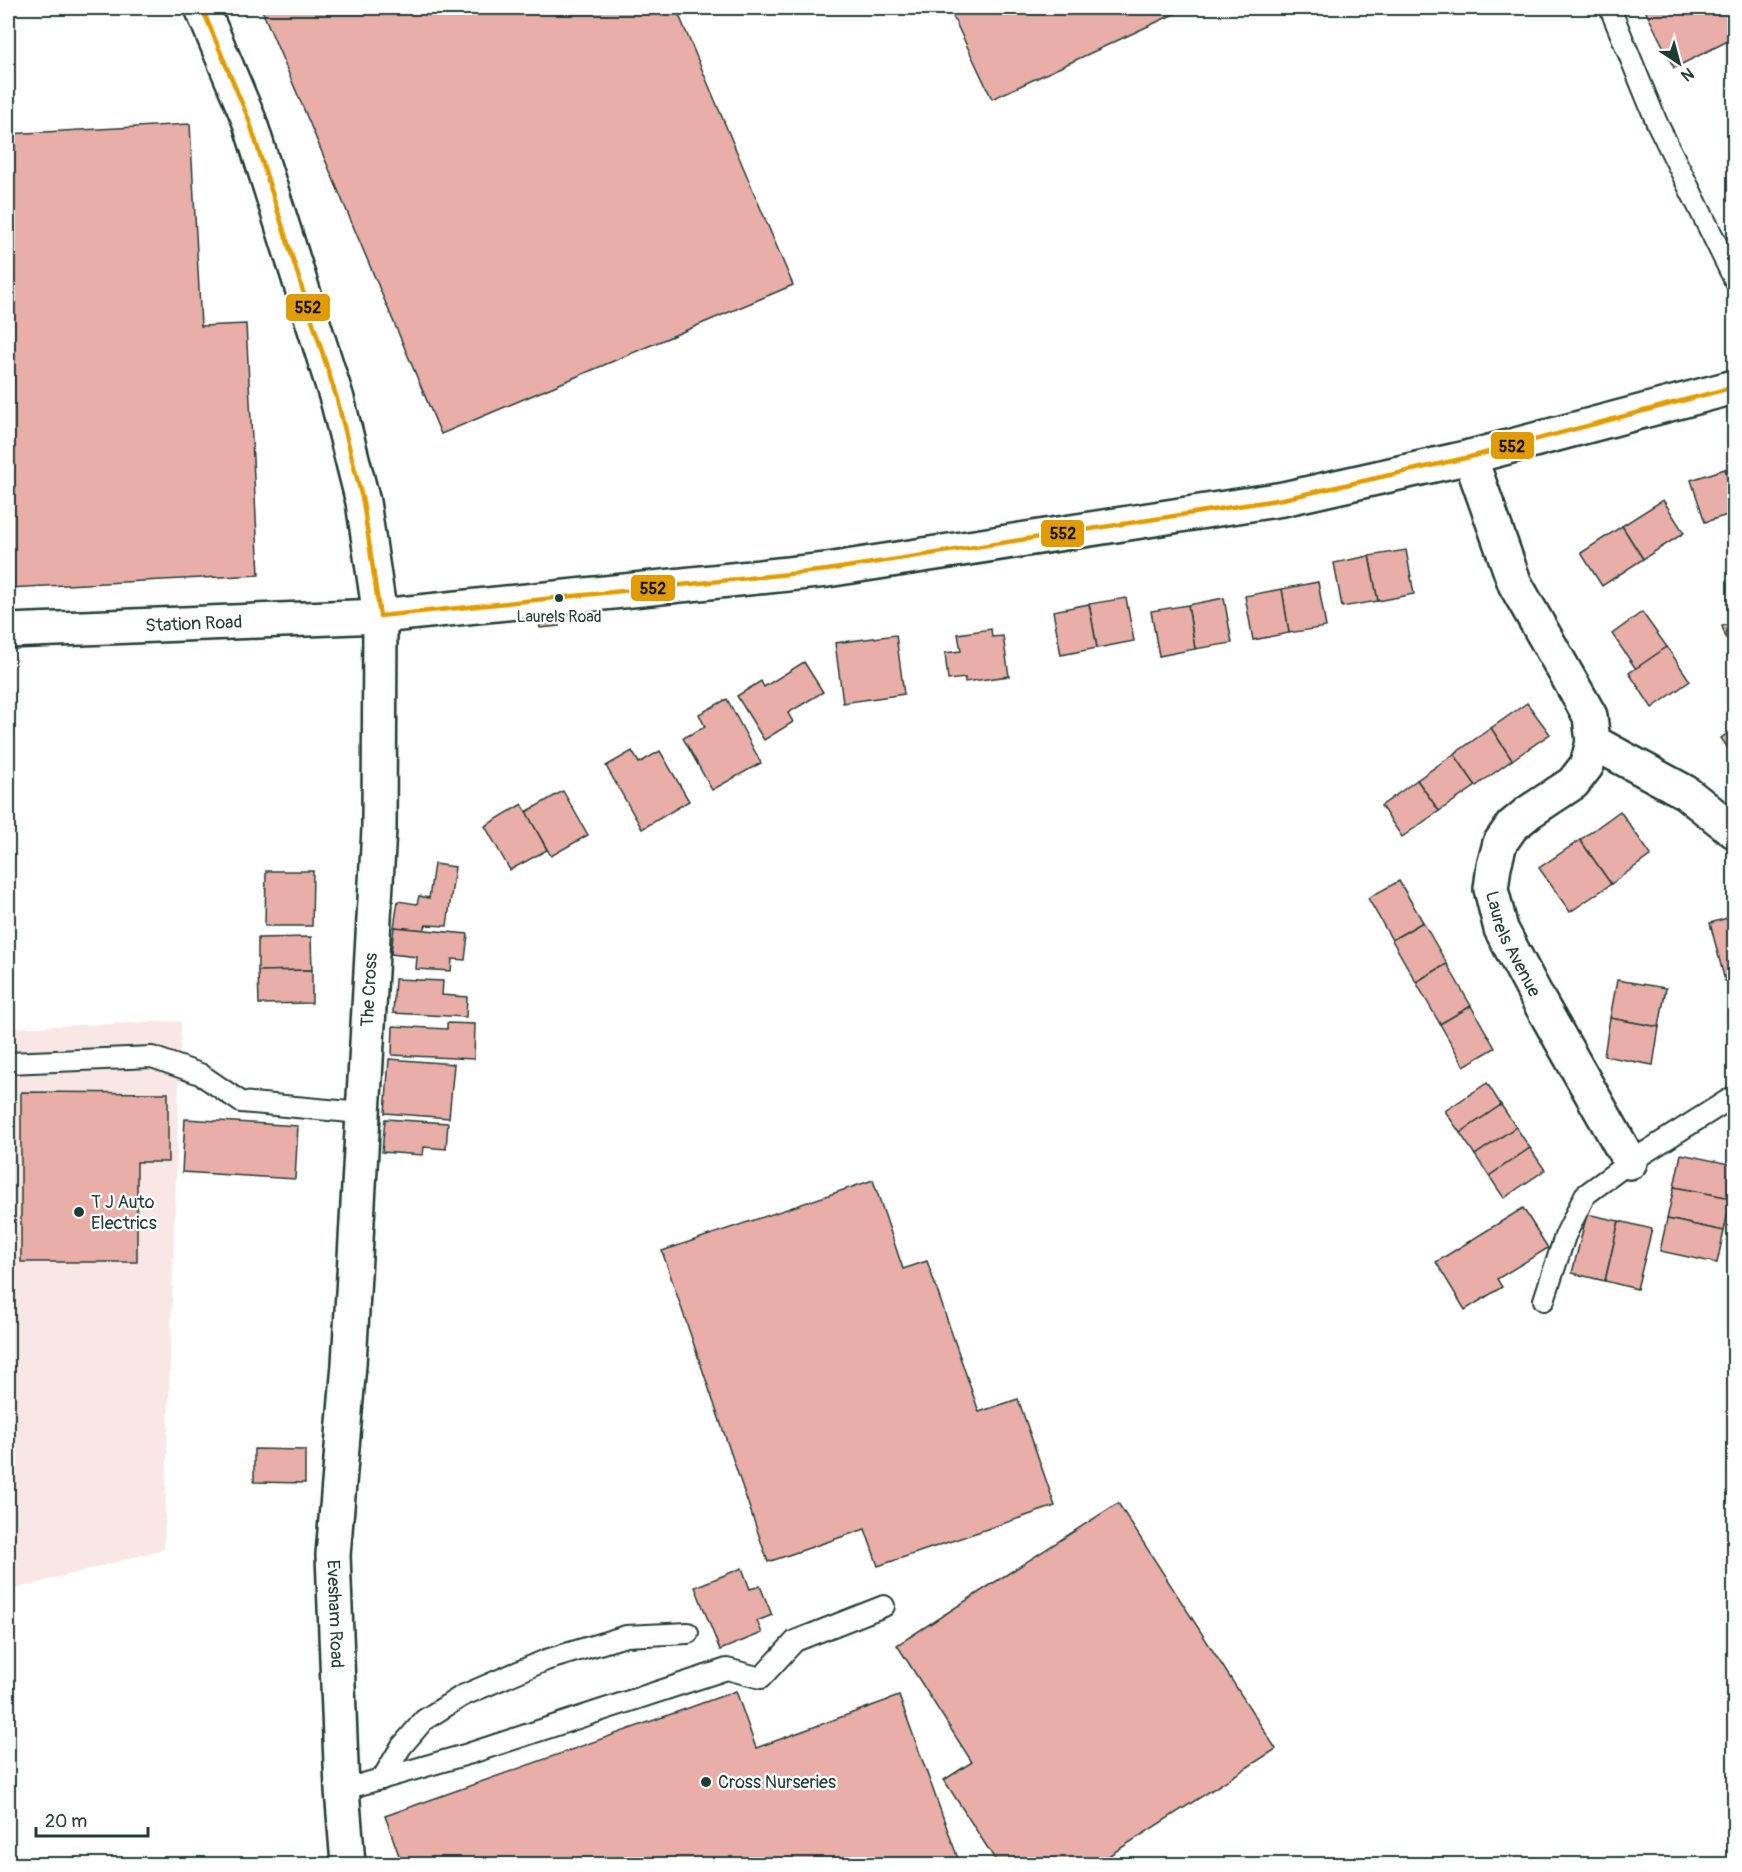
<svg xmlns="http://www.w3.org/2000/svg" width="1742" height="1872" font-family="Pangolin,sans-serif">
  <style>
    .built { fill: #f8e7e5 }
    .building { fill: #e9aea7; stroke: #1f3d34; stroke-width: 1.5 }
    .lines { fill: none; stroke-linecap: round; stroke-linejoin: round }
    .lane-casing { stroke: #1f3d34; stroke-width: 24 }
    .street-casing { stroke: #1f3d34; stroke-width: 38 }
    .secondary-casing { stroke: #1f3d34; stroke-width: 38 }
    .lane { stroke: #fff; stroke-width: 20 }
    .street { stroke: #fff; stroke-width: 33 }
    .secondary { stroke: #fff; stroke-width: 33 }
    .bus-1-casing { stroke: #fff; stroke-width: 9 }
    .bus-1 { stroke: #e19c05; stroke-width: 4.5 }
    .bus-dot { fill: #1f3d34; stroke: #fff; stroke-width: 2 }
    .labels { text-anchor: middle; stroke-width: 4.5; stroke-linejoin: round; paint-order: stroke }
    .bus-label { font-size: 16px; fill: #1f3d34; stroke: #fff }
    .street-label { font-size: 18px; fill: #1f3d34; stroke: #fff }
    .poi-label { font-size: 18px; fill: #1f3d34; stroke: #fff; text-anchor: start }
    .line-badge { stroke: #fff; stroke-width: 2 }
    .pale-badge-label { font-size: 16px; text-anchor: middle; font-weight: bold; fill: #111 }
  </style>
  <rect width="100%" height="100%" fill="#fff"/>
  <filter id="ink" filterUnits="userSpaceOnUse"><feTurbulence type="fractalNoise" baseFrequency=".0167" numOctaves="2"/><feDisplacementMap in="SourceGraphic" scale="12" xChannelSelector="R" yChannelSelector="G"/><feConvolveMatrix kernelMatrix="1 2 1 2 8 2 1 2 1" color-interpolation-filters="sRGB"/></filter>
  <g filter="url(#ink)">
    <polygon class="built" points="181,1021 164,1549 8,1591 8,1028"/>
    <g class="building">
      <polygon points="261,8 676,8 793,285 441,434"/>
      <polygon points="949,8 1187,8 992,99"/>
      <polygon points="1644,8 1734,8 1734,38 1674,68"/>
      <polygon points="190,124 201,326 246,324 259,575 8,588 8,134"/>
      <polygon points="1734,466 1734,499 1725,469"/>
      <polygon points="1725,469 1734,499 1734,513 1705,522 1691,480"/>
      <polygon points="1663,500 1684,533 1643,559 1622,526"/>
      <polygon points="1622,526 1643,559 1602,586 1581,553"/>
      <polygon points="1406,550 1414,594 1378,601 1369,556"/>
      <polygon points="1369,556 1378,601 1342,607 1334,563"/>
      <polygon points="1318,582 1326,627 1289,633 1282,589"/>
      <polygon points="1282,589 1289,633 1253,640 1245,596"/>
      <polygon points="1126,598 1134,641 1097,648 1089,604"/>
      <polygon points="1224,598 1232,643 1195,649 1188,605"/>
      <polygon points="1089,604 1097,648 1061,655 1053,611"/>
      <polygon points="1188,605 1195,649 1159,656 1151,611"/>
      <polygon points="558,612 559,626 540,628 538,614"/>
      <polygon points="1642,612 1667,647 1636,669 1612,634"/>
      <polygon points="1734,622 1734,636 1726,638 1722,626"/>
      <polygon points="991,629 992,637 1003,636 1009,676 965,682 965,678 948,680 945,653 961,651 958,634"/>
      <polygon points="896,635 904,694 843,703 835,643"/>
      <polygon points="1667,647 1690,681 1652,708 1629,673"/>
      <polygon points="804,662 823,692 788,713 793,722 764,740 737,696 761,681 764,687"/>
      <polygon points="727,699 761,763 712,790 683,738 705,727 699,714"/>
      <polygon points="1527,703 1550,734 1512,760 1491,728"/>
      <polygon points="1491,728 1512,760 1476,786 1454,754"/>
      <polygon points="1734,729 1734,757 1721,738"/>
      <polygon points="632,751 639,763 660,751 689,801 642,829 606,766"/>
      <polygon points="1454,754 1476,786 1439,811 1417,780"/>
      <polygon points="1417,780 1439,811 1402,837 1381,806"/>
      <polygon points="563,791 588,835 551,856 526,812"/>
      <polygon points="522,804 547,850 510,870 485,826"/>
      <polygon points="1620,811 1651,855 1611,884 1580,840"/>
      <polygon points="1580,840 1611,884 1570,912 1539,868"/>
      <polygon points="434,864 455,867 447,926 426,925 424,930 394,927 398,901 417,904 419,896 429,898"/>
      <polygon points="266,871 313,871 312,926 265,926"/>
      <polygon points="1399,881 1423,922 1392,940 1368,898"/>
      <polygon points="1734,916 1734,978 1725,981 1710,923"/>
      <polygon points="1423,922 1447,964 1416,982 1392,940"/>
      <polygon points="394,927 468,934 465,960 452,959 451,971 416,969 417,957 391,954"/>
      <polygon points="311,937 312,970 258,971 258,938"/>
      <polygon points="1447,964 1471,1006 1440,1024 1416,982"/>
      <polygon points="312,970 312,1003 259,1004 258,971"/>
      <polygon points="395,979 443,981 442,995 467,997 466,1017 393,1013"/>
      <polygon points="1617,980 1666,988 1659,1027 1610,1018"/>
      <polygon points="1471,1006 1495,1048 1464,1066 1440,1024"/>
      <polygon points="1610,1018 1659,1027 1653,1065 1604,1056"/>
      <polygon points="447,1023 475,1024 474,1059 392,1055 393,1026 447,1029"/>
      <polygon points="389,1059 454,1064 449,1118 385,1113"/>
      <polygon points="1487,1083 1501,1105 1460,1133 1445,1111"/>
      <polygon points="21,1092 168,1093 168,1162 137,1162 137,1262 21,1262"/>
      <polygon points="1501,1105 1516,1127 1475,1155 1460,1133"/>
      <polygon points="185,1119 298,1126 295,1179 182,1172"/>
      <polygon points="385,1119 448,1123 446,1149 424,1147 423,1155 382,1152"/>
      <polygon points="1516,1127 1530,1148 1489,1176 1475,1155"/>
      <polygon points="1530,1148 1545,1170 1504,1198 1489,1176"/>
      <polygon points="1681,1154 1734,1165 1734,1180 1731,1198 1674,1187"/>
      <polygon points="873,1180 903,1269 927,1261 979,1412 1018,1399 1055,1506 878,1566 865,1529 768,1562 662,1251"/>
      <polygon points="1674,1187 1731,1198 1724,1231 1667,1219"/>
      <polygon points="1523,1208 1548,1248 1497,1279 1502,1287 1465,1310 1436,1262"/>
      <polygon points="1587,1214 1619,1221 1605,1281 1572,1273"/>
      <polygon points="1667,1219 1724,1231 1717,1263 1660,1251"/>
      <polygon points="1619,1221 1652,1229 1637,1289 1605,1281"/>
      <polygon points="254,1449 305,1450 305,1483 254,1482"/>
      <polygon points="1118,1503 1276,1749 1096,1864 998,1864 944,1780 972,1762 897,1645"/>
      <polygon points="742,1568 750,1589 760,1586 772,1615 757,1621 762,1633 720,1650 695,1587"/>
      <polygon points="736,1691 756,1748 899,1696 960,1864 402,1864 385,1816"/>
    </g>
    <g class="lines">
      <defs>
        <g id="lane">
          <polyline points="1610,8 1657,123 1734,279"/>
          <polyline points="8,1063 152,1057 200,1074 241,1102 361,1113"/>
          <polyline points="1544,1300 1565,1236 1585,1195 1630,1162 1733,1097"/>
          <polyline points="382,1779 401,1747 424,1720 462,1696 546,1660 626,1636 688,1633"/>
          <polyline points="342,1790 468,1754 727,1669 761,1678 795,1641 884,1606"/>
        </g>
        <g id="street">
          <path id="s1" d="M 1470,457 L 1515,584 L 1590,716 L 1593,742 L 1587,765 L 1573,783 L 1529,812 L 1512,826 L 1500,843 L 1494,866 L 1491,889 L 1501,929 L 1539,1001 L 1630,1162"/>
          <path id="s2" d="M 8,631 L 380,616 L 827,570 L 1283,499 L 1470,457 L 1734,387"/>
          <polyline points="1593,742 1685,792 1734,831"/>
        </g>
        <g id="secondary">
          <path id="s3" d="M 202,8 L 249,120 L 337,399 L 363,502 L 380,616 L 379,829 L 349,1364 L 333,1555 L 342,1790 L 348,1864"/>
        </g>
      </defs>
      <use href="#lane" class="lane-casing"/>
      <use href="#street" class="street-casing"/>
      <use href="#secondary" class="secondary-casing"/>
      <use href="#lane" class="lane"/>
      <use href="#street" class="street"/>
      <use href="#secondary" class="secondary"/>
      <defs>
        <g id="bus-1">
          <polyline points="202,8 249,120 337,399 363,502 380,616"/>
          <polyline points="380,616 827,570 1283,499 1470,457 1734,387"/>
        </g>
      </defs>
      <use href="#bus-1" class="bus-1-casing"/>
      <use href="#bus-1" class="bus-1"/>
    </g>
  </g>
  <g class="bus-dot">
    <circle cx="559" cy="598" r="5"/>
    <circle cx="79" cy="1212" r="6"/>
    <circle cx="706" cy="1782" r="6"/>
  </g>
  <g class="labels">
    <g class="bus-label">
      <text x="559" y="622">Laurels Road</text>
    </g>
    <g class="street-label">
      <text dy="6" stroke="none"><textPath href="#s2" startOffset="186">Station Road</textPath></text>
      <text dy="6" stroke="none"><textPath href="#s1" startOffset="561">Laurels Avenue</textPath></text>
      <text transform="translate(369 990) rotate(-87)" y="6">The Cross</text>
      <text dy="6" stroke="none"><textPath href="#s3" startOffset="1635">Evesham Road</textPath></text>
    </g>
    <g class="poi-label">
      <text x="91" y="1208">T J Auto<tspan x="91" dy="21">Electrics</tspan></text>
      <text x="718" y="1788">Cross Nurseries</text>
    </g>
  </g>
  <g class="line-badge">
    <rect x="285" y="293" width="46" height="29" rx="6" fill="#e19c05"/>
    <rect x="1490" y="431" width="45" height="29" rx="6" fill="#e19c05"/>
    <rect x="1040" y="519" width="45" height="29" rx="6" fill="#e19c05"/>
    <rect x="630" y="574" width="46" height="28" rx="6" fill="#e19c05"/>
  </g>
  <g class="pale-badge-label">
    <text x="308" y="313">552</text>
    <text x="1512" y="452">552</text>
    <text x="1063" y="539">552</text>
    <text x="653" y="594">552</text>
  </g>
  <rect width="1742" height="1872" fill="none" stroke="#fff" stroke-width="30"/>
  <rect x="15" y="15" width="1712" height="1842" fill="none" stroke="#1f3d34" stroke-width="2" filter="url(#ink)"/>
  <g transform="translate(1679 63) rotate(144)" stroke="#ffffff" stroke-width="4.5" paint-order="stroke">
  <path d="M0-4.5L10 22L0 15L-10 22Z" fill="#1f3d34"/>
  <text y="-9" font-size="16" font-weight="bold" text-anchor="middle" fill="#1f3d34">N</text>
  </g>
  <path d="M36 1827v9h112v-9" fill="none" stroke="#1f3d34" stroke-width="3"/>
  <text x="45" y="1827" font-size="18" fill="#1f3d34" stroke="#ffffff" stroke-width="4.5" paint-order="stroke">20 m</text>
</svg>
